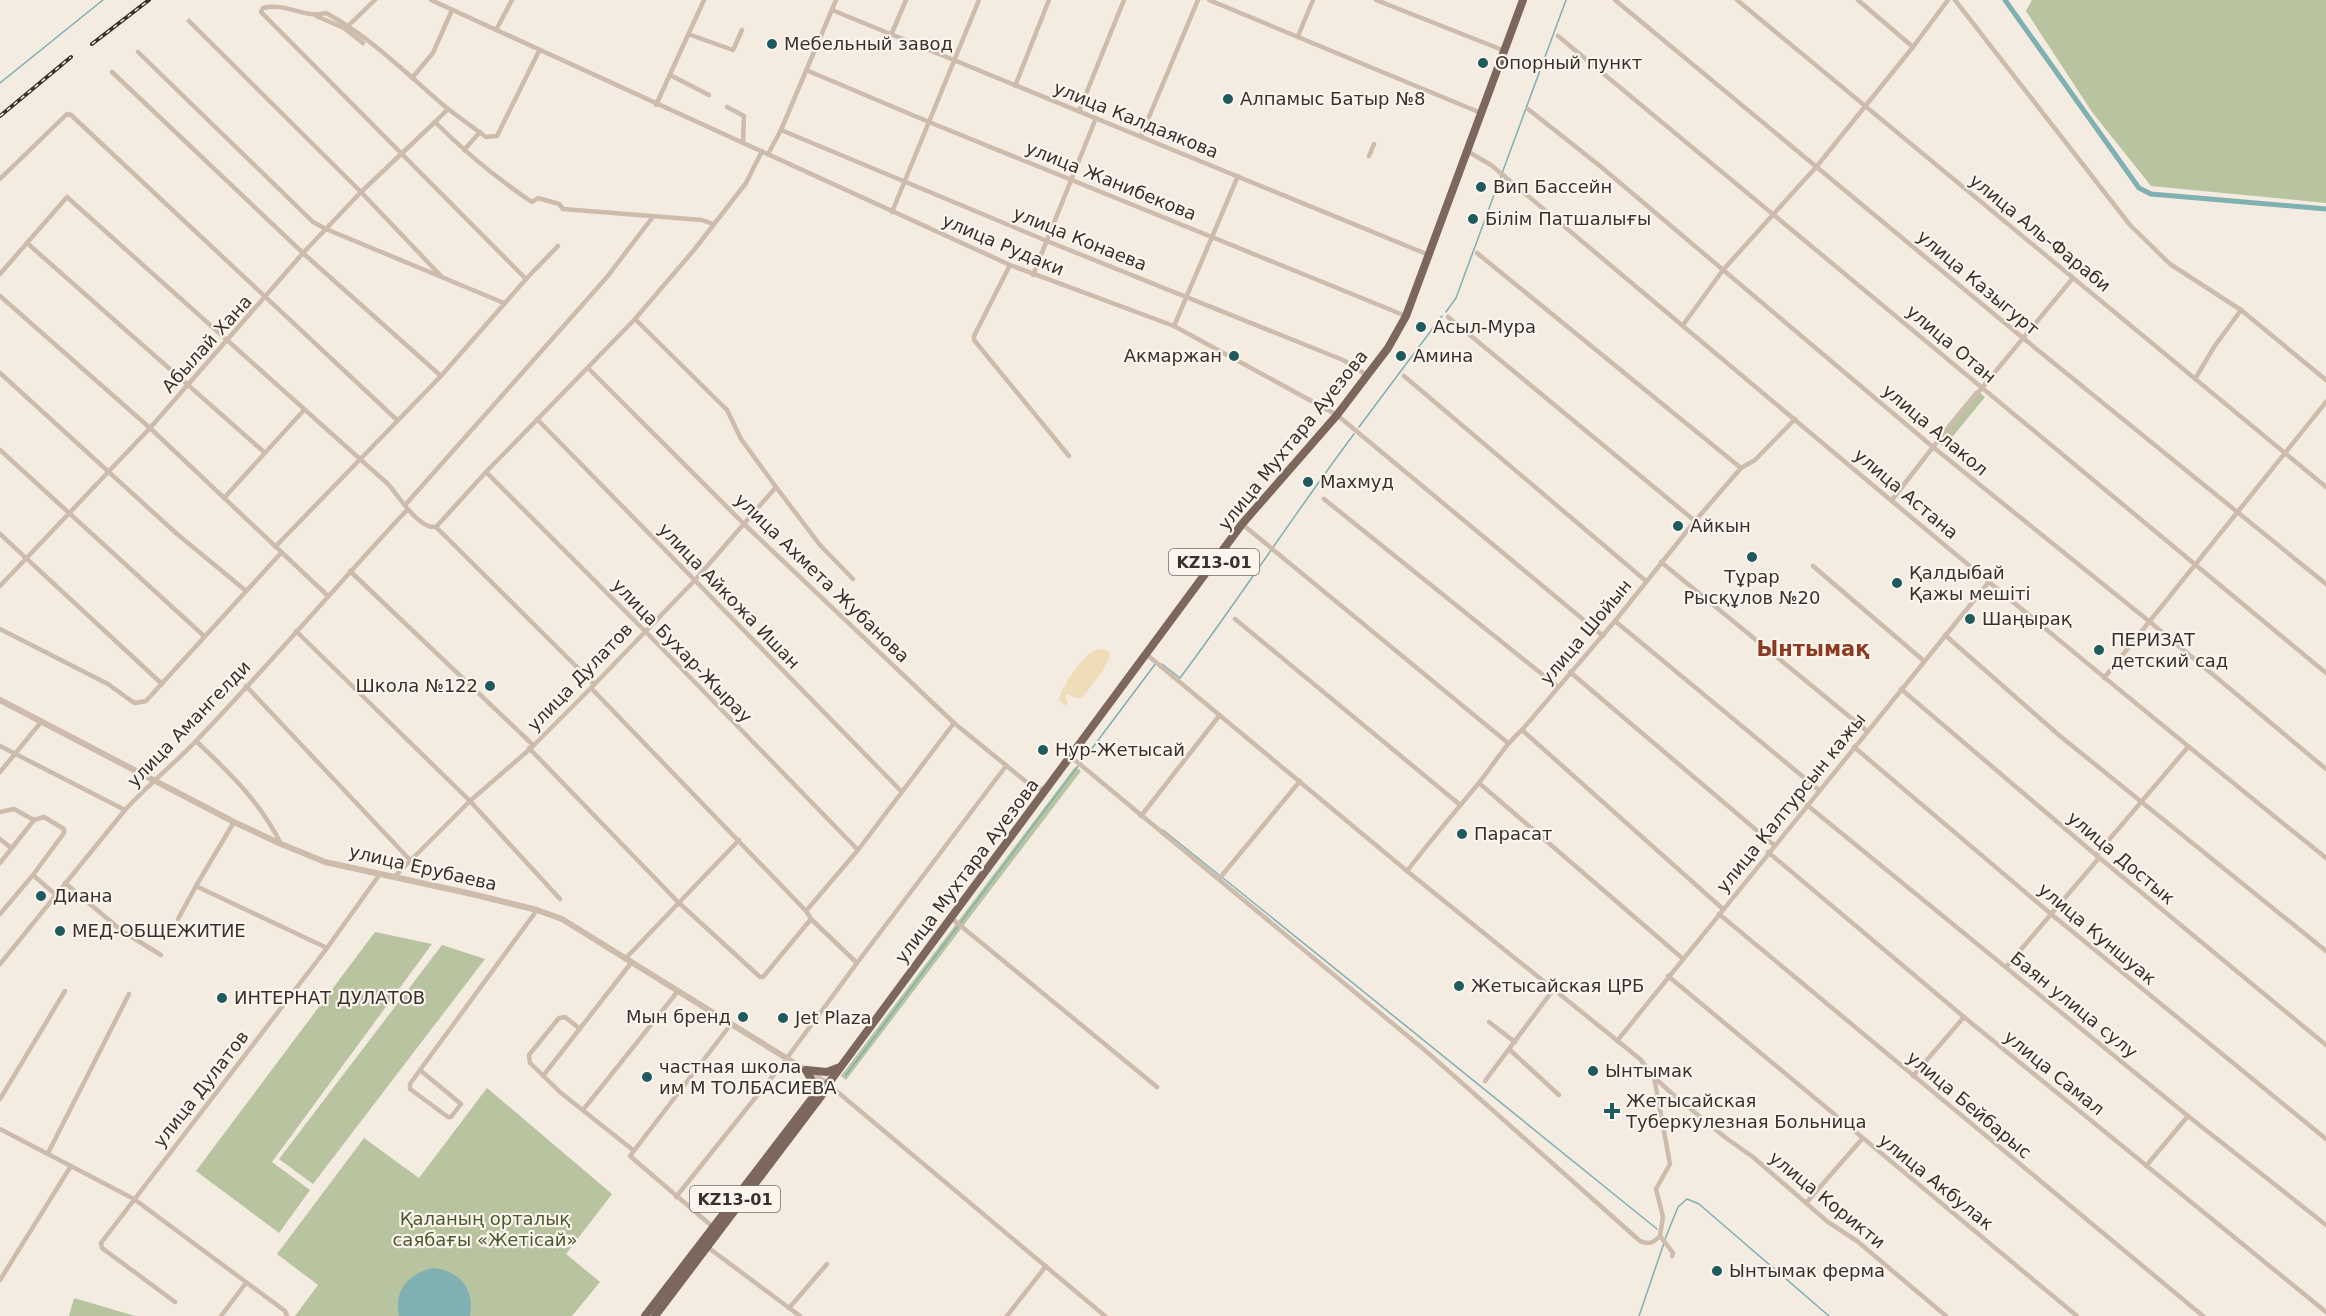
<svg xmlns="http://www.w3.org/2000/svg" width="2326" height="1316" font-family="'DejaVu Sans',sans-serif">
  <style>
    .green { fill: #b8c4a0 }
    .sand { fill: #efdcb8 }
    .water { fill: #7fb0b2 }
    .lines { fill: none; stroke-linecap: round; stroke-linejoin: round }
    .stream { stroke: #7fb0b2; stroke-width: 1.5 }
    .canal { stroke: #7fb0b2; stroke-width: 5 }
    .minor { stroke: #cdbbac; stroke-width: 4.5 }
    .tertiary { stroke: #cdbbac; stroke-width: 6 }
    .primary { stroke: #7d675c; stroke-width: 8 }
    .rail-casing { stroke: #3b302b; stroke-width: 4 }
    .rail { stroke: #fbf5ee; stroke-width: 1.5; stroke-dasharray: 4.5; stroke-linecap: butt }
    .poi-dot { fill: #1f5a5e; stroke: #fbf5ee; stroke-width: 2 }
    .labels { text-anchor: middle; stroke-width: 4.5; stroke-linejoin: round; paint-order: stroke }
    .shield { fill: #fbf5ee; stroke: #756b66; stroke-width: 1.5 }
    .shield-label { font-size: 16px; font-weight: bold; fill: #3b302b }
    .poi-label { font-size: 18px; fill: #3b302b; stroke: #fbf5ee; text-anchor: start }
    .street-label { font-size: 18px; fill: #3b302b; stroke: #fbf5ee }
    .park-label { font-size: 18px; fill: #4a5a2e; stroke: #fbf5ee }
    .quarter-label { font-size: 21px; font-weight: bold; fill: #8c3b22; stroke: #fbf5ee }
  </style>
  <rect width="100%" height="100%" fill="#f4ebe1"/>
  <g class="green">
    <polygon points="2032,0 2326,0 2326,203 2151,186 2092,112 2026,11"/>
    <polygon points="1976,390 1985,397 1944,447 1935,440"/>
    <polygon points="1075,767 1081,771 846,1080 841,1076"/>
    <polygon points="375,932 432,944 272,1162 310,1190 279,1233 196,1171"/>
    <polygon points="442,945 485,959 313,1184 279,1159"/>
    <polygon points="487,1088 612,1194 566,1254 600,1282 572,1316 295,1316 318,1285 277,1254 364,1138 419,1178"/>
    <polygon points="74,1298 135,1316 69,1316"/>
  </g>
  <path class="sand" d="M 1099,649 L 1108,651 L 1111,655 L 1102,672 L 1082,698 L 1076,698 L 1067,694 L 1065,699 L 1068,702 L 1065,706 L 1059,699 C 1064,684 1083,652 1099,649 Z"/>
  <path class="water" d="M 433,1268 C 460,1271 475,1289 470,1316 L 399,1316 C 393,1291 409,1273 433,1268 Z"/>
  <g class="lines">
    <g class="stream">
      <polyline points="0,83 103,0"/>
      <polyline points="1446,312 1456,298 1566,0"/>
      <polyline points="1359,427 1442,316"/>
      <path d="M 1162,664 L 1180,678 C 1240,598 1294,514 1354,434"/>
      <polyline points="1081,763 1156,663"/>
      <polyline points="1163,830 1219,875"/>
      <polyline points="1223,878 1657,1229"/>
      <polyline points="846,1075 1078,766"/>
      <polyline points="1665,1239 1678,1207 1687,1199 1699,1204 1829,1316"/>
      <polyline points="1639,1316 1664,1243"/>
    </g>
    <polyline class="canal" points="2005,0 2139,188 2151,194 2326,209"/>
    <g class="minor">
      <polyline points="431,0 1010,265 1174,326 1337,415 1603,636"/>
      <polyline points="1209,0 1481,113"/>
      <polyline points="1376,0 1505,51"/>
      <polyline points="1615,0 2023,338 2326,584"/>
      <polyline points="1737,0 2326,487"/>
      <polyline points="1858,0 1913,47"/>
      <polyline points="1955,0 2130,225 2170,264 2241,310 2326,380"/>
      <polyline points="832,10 1429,255"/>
      <polyline points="316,16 344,28 363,43"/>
      <polyline points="189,21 361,192 441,276"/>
      <polyline points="349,25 375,0"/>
      <polyline points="496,30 512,0"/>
      <polyline points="688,34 733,50 742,30"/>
      <polyline points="891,35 906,0"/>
      <polyline points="1298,36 1313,0"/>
      <polyline points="1558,36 2326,673"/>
      <polyline points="138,52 313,222 326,229 504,303"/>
      <polyline points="806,70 929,122 1406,316"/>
      <polyline points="112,72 303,253 441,376"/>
      <polyline points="670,75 709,95"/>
      <polyline points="412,78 433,53 452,10"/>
      <polyline points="1015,86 1049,0"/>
      <polyline points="656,105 704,0"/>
      <polyline points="727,107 744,116 743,143"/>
      <polyline points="448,109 486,137 497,136 539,51"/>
      <polyline points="1528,109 1600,166 1933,447 2150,622 2326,769"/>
      <polyline points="1079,111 1124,0"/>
      <polyline points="781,130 1047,241 1343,360 1367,375"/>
      <polyline points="1141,136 1198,0"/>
      <polyline points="464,150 480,132"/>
      <path d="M 1467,151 L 1491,165 C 1768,397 2044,631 2326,858"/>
      <polyline points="768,154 781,130 836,0"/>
      <polyline points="1369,156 1374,144"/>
      <polyline points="0,179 67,114 71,115 397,420"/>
      <polyline points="892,212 979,0"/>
      <polyline points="27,243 264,452"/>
      <polyline points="1477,253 1741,468"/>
      <polyline points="1010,265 974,336 974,340 1069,456"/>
      <path d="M 0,274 L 67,197 L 388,484 C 399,496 418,529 436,527 L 486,472 L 635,319 L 694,250 L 746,183 L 762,151"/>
      <polyline points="1033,275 1096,118"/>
      <path d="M 526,279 L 261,12 L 263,8 C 286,2 305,19 326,13 C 372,38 408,75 448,109 L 435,122 C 465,152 496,178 532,202 L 538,198 L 559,204 L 563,209 L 702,220 L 713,224"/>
      <polyline points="0,296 150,428 328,596"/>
      <polyline points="1448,317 1695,521"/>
      <polyline points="635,319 727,410 741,439 776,487 820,545 853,579"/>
      <polyline points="1683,325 1723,270 1817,166 1913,47 1948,0"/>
      <polyline points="1174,326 1238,176"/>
      <polyline points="588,368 744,524 954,723 1029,784 1041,789 1046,787"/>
      <polyline points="0,373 177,534 245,590"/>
      <polyline points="1404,376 1646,581"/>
      <polyline points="2195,379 2214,347 2241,310"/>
      <polyline points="537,419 902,792"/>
      <polyline points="0,450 204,636"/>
      <polyline points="486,472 645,631 858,850"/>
      <polyline points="224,498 304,410"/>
      <polyline points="1324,499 1558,687"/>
      <polyline points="1892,500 1933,447 2073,278"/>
      <polyline points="406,504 607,277 652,218"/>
      <polyline points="1242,524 1508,743"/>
      <polyline points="436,527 594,684"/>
      <polyline points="0,534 162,684"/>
      <polyline points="275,547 441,376 526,279 558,246"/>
      <polyline points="1661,562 1867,731"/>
      <polyline points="1813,566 1924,661"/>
      <polyline points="350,571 533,745"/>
      <polyline points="0,586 150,428 303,253 361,192 435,122"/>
      <polyline points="1235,619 1459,804"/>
      <polyline points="1615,621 1819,790"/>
      <polyline points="0,629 108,684 130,700 135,703 146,701 281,553"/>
      <polyline points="296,631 470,801 560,899"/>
      <polyline points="1945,635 2060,736 2326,951"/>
      <polyline points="1146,654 1407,871 1640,1059 1654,1077 1669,1091 1726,1138 1753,1157 1828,1222 1857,1241 1946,1316"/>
      <polyline points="1570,672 1774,845"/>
      <polyline points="2104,678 2326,402"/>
      <polyline points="246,686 410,860"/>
      <polyline points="591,688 806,911"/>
      <polyline points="1901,689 2096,855 2326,1045"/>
      <polyline points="1522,730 1723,909"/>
      <path d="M 196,741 C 229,772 261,803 281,844"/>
      <polyline points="0,746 125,810"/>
      <polyline points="1854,747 2051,914 2326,1139"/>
      <polyline points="529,748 678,902 760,977 763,977 811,919 806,911 858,850 954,723"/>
      <path d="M 1070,756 L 1427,1052 L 1640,1241 C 1649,1245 1653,1243 1660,1236"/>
      <polyline points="0,772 42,721"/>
      <polyline points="1479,783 1682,958"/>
      <polyline points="1807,805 2188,1116 2326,1225"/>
      <polyline points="0,812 14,809 34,820"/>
      <polyline points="1141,816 1219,716"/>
      <polyline points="234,822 196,886 327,948"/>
      <polyline points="0,839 11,848"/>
      <polyline points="1768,852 1964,1017 2326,1312"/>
      <polyline points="2096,855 2188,747"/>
      <polyline points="0,863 34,820 44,817 64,829 64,833 33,875 0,914"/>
      <path d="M 1407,871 C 1430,841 1454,813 1478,784 C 1493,766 1503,746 1522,730 L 1615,621 L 1695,521 L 1741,468 L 1755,460 L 1795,419"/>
      <polyline points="33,875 56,895"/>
      <polyline points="394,877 470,801 530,749 591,688 695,580 776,487"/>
      <polyline points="1219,879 1300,781"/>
      <polyline points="65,883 122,931 161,955"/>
      <polyline points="1719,914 2203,1316"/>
      <polyline points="950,917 1157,1087"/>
      <polyline points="178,919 196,886"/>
      <polyline points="811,919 857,963"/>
      <polyline points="625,959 739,840"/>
      <path d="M 0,964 L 125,810 C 148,785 174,764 197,740 C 269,665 336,586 407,510"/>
      <polyline points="2006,967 2099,858"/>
      <polyline points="1668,976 2077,1316"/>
      <polyline points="1489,1022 1515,1042"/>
      <polyline points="580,1029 565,1017 559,1018 529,1055 530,1063 561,1093 633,1150"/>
      <polyline points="1617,1041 1988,583"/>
      <polyline points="1510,1050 1559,1095"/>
      <polyline points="420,1070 410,1084 410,1089 448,1117 451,1117 461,1104 420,1070 537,910"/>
      <polyline points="543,1076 631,963"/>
      <polyline points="1913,1076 1964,1017"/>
      <polyline points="1654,1077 1670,1164 1656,1189 1663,1217 1660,1236 1673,1253 1672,1256"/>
      <polyline points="1485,1081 1553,990"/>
      <polyline points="828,1084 1105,1316"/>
      <polyline points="0,1099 65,991"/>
      <polyline points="583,1110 678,991"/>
      <polyline points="0,1129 134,1199 285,1311 287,1316"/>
      <polyline points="48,1153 129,994"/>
      <polyline points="2146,1166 2188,1116"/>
      <polyline points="676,1197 787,1058 857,963 1006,766"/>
      <polyline points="1806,1203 1862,1139"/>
      <polyline points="713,1227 630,1156 731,1024"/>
      <polyline points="706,1246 800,1316"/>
      <polyline points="0,1280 71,1166"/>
      <polyline points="175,1302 102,1248 101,1243 327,948 380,874"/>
      <polyline points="789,1308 827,1264"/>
      <polyline points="221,1316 246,1283"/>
      <polyline points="1007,1316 1046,1266"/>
    </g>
    <polyline class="tertiary" points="0,700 234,822 281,844 325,862 472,894 537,910 562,919 828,1084"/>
    <g class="primary">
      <polyline points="806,1070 827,1072 840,1067"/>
      <polyline points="806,1070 813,1083 814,1096"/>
      <polyline points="645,1316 820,1088 828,1084"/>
      <polyline points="655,1316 825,1091 828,1084 1242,524 1337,415 1388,348 1406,316 1523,0"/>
    </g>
    <defs>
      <g id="rail">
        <polyline points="92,44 149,0"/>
        <polyline points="0,116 71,57"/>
      </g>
    </defs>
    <use href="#rail" class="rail-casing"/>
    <use href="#rail" class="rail"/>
  </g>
  <g class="poi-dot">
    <circle cx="772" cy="44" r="6"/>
    <circle cx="1483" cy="63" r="6"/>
    <circle cx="1228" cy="99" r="6"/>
    <circle cx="1481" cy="187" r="6"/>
    <circle cx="1473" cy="219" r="6"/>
    <circle cx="1421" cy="327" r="6"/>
    <circle cx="1234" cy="356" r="6"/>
    <circle cx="1401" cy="356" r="6"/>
    <circle cx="1308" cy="482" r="6"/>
    <circle cx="1678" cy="526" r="6"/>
    <circle cx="1752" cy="557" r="6"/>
    <circle cx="1897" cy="583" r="6"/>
    <circle cx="1970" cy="619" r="6"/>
    <circle cx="2099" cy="650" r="6"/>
    <circle cx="490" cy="686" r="6"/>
    <circle cx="1043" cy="750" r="6"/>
    <circle cx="1462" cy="834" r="6"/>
    <circle cx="41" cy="896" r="6"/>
    <circle cx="60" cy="931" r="6"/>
    <circle cx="1459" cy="986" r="6"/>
    <circle cx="222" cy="998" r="6"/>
    <circle cx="743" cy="1017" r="6"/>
    <circle cx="783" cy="1018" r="6"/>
    <circle cx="1593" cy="1071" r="6"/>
    <circle cx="647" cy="1077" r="6"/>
    <path d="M1609 1102h6v6h6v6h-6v6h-6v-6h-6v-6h6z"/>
    <circle cx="1717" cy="1271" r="6"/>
  </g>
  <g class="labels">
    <g class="shield">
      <rect x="1169" y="549" width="90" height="26" rx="4.5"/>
      <rect x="690" y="1186" width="90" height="26" rx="4.5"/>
    </g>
    <g class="shield-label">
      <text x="1214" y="568">KZ13-01</text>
      <text x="735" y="1205">KZ13-01</text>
    </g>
    <g class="poi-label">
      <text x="784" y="50">Мебельный завод</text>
      <text x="1495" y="69">Опорный пункт</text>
      <text x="1240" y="105">Алпамыс Батыр №8</text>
      <text x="1493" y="193">Вип Бассейн</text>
      <text x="1485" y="225">Білім Патшалығы</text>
      <text x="1433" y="333">Асыл-Мура</text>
      <text x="1222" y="362" text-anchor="end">Акмаржан</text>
      <text x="1413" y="362">Амина</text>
      <text x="1320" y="488">Махмуд</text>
      <text x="1690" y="532">Айкын</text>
      <text x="1909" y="579">Қалдыбай<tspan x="1909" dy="21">Қажы мешіті</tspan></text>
      <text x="1752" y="583" text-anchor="middle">Тұрар<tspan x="1752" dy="21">Рысқұлов №20</tspan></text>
      <text x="1982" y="625">Шаңырақ</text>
      <text x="2111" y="646">ПЕРИЗАТ<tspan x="2111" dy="21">детский сад</tspan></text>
      <text x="478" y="692" text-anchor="end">Школа №122</text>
      <text x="1055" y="756">Нур-Жетысай</text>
      <text x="1474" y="840">Парасат</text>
      <text x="53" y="902">Диана</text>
      <text x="72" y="937">МЕД-ОБЩЕЖИТИЕ</text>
      <text x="1471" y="992">Жетысайская ЦРБ</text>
      <text x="234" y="1004">ИНТЕРНАТ ДУЛАТОВ</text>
      <text x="731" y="1023" text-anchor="end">Мын бренд</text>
      <text x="795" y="1024">Jet Plaza</text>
      <text x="659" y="1073">частная школа<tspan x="659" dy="21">им М ТОЛБАСИЕВА</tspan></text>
      <text x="1605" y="1077">Ынтымак</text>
      <text x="1626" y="1107">Жетысайская<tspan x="1626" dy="21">Туберкулезная Больница</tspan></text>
      <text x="1729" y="1277">Ынтымак ферма</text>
    </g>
    <g class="street-label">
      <text transform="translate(1136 120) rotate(22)" y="6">улица Калдаякова</text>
      <text transform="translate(1111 181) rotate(22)" y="6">улица Жанибекова</text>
      <text transform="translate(2040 233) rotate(39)" y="6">улица Аль-Фараби</text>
      <text transform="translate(1080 239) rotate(22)" y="6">улица Конаева</text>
      <text transform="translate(1003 245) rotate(23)" y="6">улица Рудаки</text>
      <text transform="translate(1978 283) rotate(40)" y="6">улица Казыгурт</text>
      <text transform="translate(207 344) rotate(-48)" y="6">Абылай Хана</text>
      <text transform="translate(1951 344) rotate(40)" y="6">улица Отан</text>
      <text transform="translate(1935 430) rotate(40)" y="6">улица Алакол</text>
      <text transform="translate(1293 440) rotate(-51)" y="6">улица Мухтара Ауезова</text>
      <text transform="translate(1906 494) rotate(40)" y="6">улица Астана</text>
      <text transform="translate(822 578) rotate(44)" y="6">улица Ахмета Жубанова</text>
      <text transform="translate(729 596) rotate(46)" y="6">улица Айкожа Ишан</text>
      <text transform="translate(1586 632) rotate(-50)" y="6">улица Шойын</text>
      <text transform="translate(682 651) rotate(46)" y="6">улица Бухар-Жырау</text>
      <text transform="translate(580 677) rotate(-46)" y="6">улица Дулатов</text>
      <text transform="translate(189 724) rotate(-46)" y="6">улица Амангелди</text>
      <text transform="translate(1791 803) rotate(-51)" y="6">улица Калтурсын кажы</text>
      <text transform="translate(2121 858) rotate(40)" y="6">улица Достык</text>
      <text transform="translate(423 868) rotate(13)" y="6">улица Ерубаева</text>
      <text transform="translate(967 871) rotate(-53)" y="6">улица Мухтара Ауезова</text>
      <text transform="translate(2097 934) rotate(40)" y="6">улица Куншуак</text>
      <text transform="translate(2074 1005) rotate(39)" y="6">Баян улица сулу</text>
      <text transform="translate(2054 1073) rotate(39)" y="6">улица Самал</text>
      <text transform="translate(201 1089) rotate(-52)" y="6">улица Дулатов</text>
      <text transform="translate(1969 1105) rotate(40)" y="6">улица Бейбарыс</text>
      <text transform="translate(1936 1182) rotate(39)" y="6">улица Акбулак</text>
      <text transform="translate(1827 1200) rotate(39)" y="6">улица Корикти</text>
    </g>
    <g class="park-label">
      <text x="485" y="1225">Қаланың орталық<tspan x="485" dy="21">саябағы «Жетісай»</tspan></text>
    </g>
    <g class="quarter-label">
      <text x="1813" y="656">Ынтымақ</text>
    </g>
  </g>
</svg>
